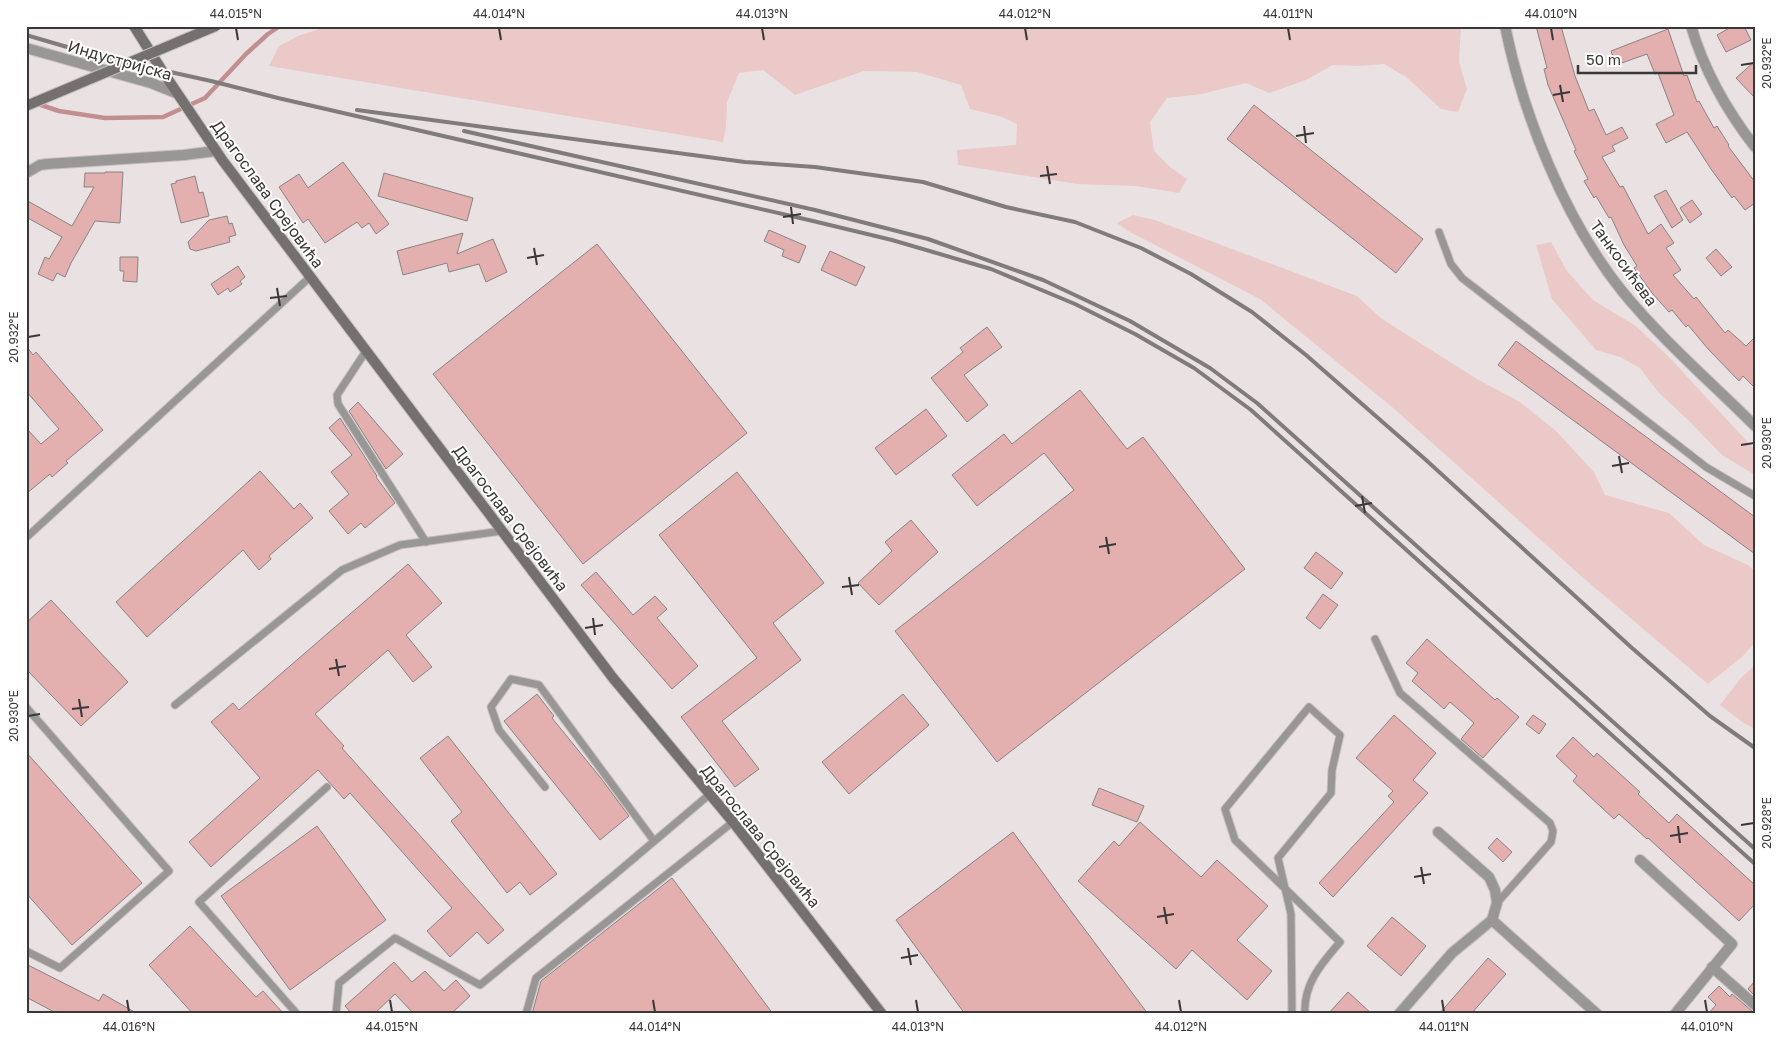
<svg xmlns="http://www.w3.org/2000/svg" width="1781" height="1040" font-family="'Golos Text',sans-serif">
  <style>
    .green { fill: #ecc9c9 }
    .lines { fill: none; stroke-linecap: round; stroke-linejoin: round }
    .stream { stroke: #c28f90; stroke-width: 4.5 }
    .building { fill: #e3afaf; stroke: #8a8383 }
    .lane-casing { stroke: #c7c0c0; stroke-width: 9 }
    .street-casing { stroke: #c7c0c0; stroke-width: 12 }
    .secondary-casing { stroke: #c7c0c0; stroke-width: 12 }
    .lane { stroke: #999696; stroke-width: 7 }
    .street { stroke: #999696; stroke-width: 10 }
    .secondary { stroke: #757070; stroke-width: 10 }
    .rail { stroke: #817c7c; stroke-width: 4 }
    .secondary-bridge-casing { stroke: #c7c0c0; stroke-width: 12; stroke-linecap: butt }
    .secondary-bridge { stroke: #757070; stroke-width: 10 }
    .ticks { fill: none; stroke: #3a3737; stroke-width: 2 }
    .labels { text-anchor: middle; stroke-width: 4; stroke-linejoin: round; paint-order: stroke }
    .street-label { font-size: 16px; fill: #3a3737; stroke: #fff }
    .neatline { fill: none; stroke: #3a3737; stroke-width: 2 }
    .ticks-label { font-size: 12px; text-anchor: middle; fill: #3a3737 }
  </style>
  <rect width="100%" height="100%" fill="#eae2e2"/>
  <g class="green">
    <polygon points="370,26 1461,26 1459,62 1467,89 1458,112 1441,109 1406,77 1384,64 1361,66 1333,65 1306,80 1269,93 1246,83 1202,94 1167,98 1150,122 1154,151 1170,167 1187,179 1179,193 1136,186 1077,184 958,165 957,150 1016,145 1017,124 1002,117 970,109 961,85 917,72 864,71 795,95 763,70 739,73 727,102 726,128 723,142 269,66 279,46 298,36 322,28"/>
    <polygon points="1133,215 1155,220 1357,296 1382,319 1477,379 1520,402 1556,431 1594,472 1605,495 1669,513 1704,545 1748,565 1755,571 1755,643 1742,657 1708,684 1581,576 1392,407 1260,299 1128,231 1117,223"/>
    <polygon points="1551,242 1567,271 1593,300 1636,326 1669,357 1755,450 1755,475 1722,455 1690,422 1658,392 1640,368 1620,357 1596,350 1552,299 1536,245"/>
    <polygon points="1755,665 1755,729 1742,722 1720,705 1740,679"/>
  </g>
  <g class="lines">
    <polyline class="stream" points="26,100 59,111 105,118 163,117 205,98 246,54 268,34 280,26"/>
  </g>
  <g class="building">
    <polygon points="1536,26 1561,26 1575,76 1589,111 1594,109 1606,135 1622,127 1628,138 1612,146 1615,151 1602,157 1620,187 1623,186 1648,234 1661,224 1674,243 1666,248 1681,270 1673,275 1694,299 1696,297 1725,333 1728,330 1746,346 1755,337 1755,388 1743,376 1739,381 1709,350 1688,325 1686,327 1672,310 1669,312 1652,293 1634,268 1637,266 1624,245 1611,217 1609,218 1596,196 1594,198 1584,181 1588,179 1574,151 1576,150 1548,85 1544,69 1547,68"/>
    <polygon points="1733,26 1744,26 1751,40 1726,52 1717,35"/>
    <polygon points="1668,29 1684,76 1687,75 1697,102 1699,101 1714,128 1717,126 1729,145 1728,146 1755,182 1755,203 1745,210 1734,196 1732,198 1711,169 1687,132 1666,143 1656,124 1674,115 1658,73 1655,74 1647,54 1616,65 1611,51"/>
    <polygon points="1755,61 1755,98 1736,78"/>
    <polygon points="1254,105 1423,239 1396,273 1227,139"/>
    <polygon points="343,162 389,224 376,234 369,223 362,228 357,222 325,243 308,219 303,223 279,187 299,174 308,188"/>
    <polygon points="105,172 123,172 120,223 95,221 71,263 65,277 57,273 53,281 38,274 45,257 49,259 62,237 26,217 26,200 72,226 94,187 84,187 85,173 105,173"/>
    <polygon points="384,173 473,198 467,221 378,196"/>
    <polygon points="195,176 199,193 203,192 209,216 181,223 171,184 176,183 176,181"/>
    <polygon points="1666,190 1683,220 1672,228 1654,196"/>
    <polygon points="1692,200 1702,214 1690,223 1680,208"/>
    <polygon points="227,216 229,224 232,223 236,235 229,237 230,242 196,251 190,249 188,242 209,220"/>
    <polygon points="769,230 806,246 799,263 782,256 784,250 764,241"/>
    <polygon points="463,233 457,254 493,239 507,272 486,282 479,264 449,272 447,263 403,275 397,251"/>
    <polygon points="597,244 747,433 583,564 433,374"/>
    <polygon points="1716,249 1732,267 1721,276 1706,258"/>
    <polygon points="830,251 865,267 856,286 821,270"/>
    <polygon points="120,257 138,257 137,282 123,281 124,271 120,271"/>
    <polygon points="238,266 245,277 240,281 242,284 230,292 228,288 218,295 211,284"/>
    <polygon points="987,327 1002,347 964,375 988,405 967,422 931,378 963,352 960,348"/>
    <polygon points="1516,341 1755,517 1755,554 1498,365"/>
    <polygon points="26,346 33,355 36,352 103,430 66,461 68,463 52,477 50,474 26,494 26,428 41,444 59,429 26,391"/>
    <polygon points="1080,390 1127,449 1143,437 1245,569 997,762 895,631 1074,490 1044,453 977,506 952,475 1004,434 1012,444"/>
    <polygon points="358,402 403,454 386,469 349,411"/>
    <polygon points="926,409 947,436 896,475 875,448"/>
    <polygon points="340,418 377,476 376,477 395,503 365,528 361,523 348,534 329,511 349,494 331,472 352,455 329,428"/>
    <polygon points="260,471 294,509 300,503 313,518 269,556 271,559 259,570 243,550 147,637 116,602"/>
    <polygon points="737,472 824,583 773,623 801,660 722,721 759,769 735,787 681,717 757,658 659,535"/>
    <polygon points="911,520 938,552 879,605 858,583 892,551 885,542"/>
    <polygon points="1316,552 1343,573 1331,589 1304,568"/>
    <polygon points="408,564 442,603 406,635 432,667 413,682 388,650 315,714 344,746 342,748 504,930 488,944 477,932 450,957 427,931 452,908 350,793 344,799 318,770 211,867 189,842 260,778 211,722 233,703 239,710"/>
    <polygon points="596,572 633,615 655,596 667,609 657,618 698,666 672,689 581,585"/>
    <polygon points="1323,594 1338,605 1320,629 1306,618"/>
    <polygon points="51,600 128,682 81,726 26,669 26,623"/>
    <polygon points="1427,639 1495,700 1497,698 1519,717 1483,758 1461,739 1474,723 1450,702 1444,709 1412,681 1418,673 1406,663"/>
    <polygon points="537,694 554,716 552,718 600,777 629,816 600,840 504,721"/>
    <polygon points="903,694 929,725 849,794 822,762"/>
    <polygon points="1394,715 1436,753 1413,780 1428,793 1333,897 1319,883 1394,802 1388,796 1393,791 1356,758"/>
    <polygon points="1533,715 1546,724 1539,734 1526,724"/>
    <polygon points="448,736 557,874 530,895 520,882 507,893 451,821 462,812 420,758"/>
    <polygon points="1573,737 1594,757 1597,753 1640,792 1638,794 1669,823 1677,814 1755,885 1755,904 1739,921 1648,838 1647,839 1619,814 1614,819 1573,781 1577,776 1556,756"/>
    <polygon points="26,752 142,883 72,945 26,893"/>
    <polygon points="1099,788 1144,806 1137,822 1092,805"/>
    <polygon points="1140,822 1201,877 1217,860 1268,906 1237,940 1272,971 1247,1000 1192,950 1176,969 1078,881 1114,841 1119,846"/>
    <polygon points="317,826 386,920 290,990 221,896"/>
    <polygon points="1013,832 1062,899 1148,1014 965,1014 896,920"/>
    <polygon points="1497,838 1512,852 1503,862 1488,848"/>
    <polygon points="672,878 773,1014 532,1014 541,981"/>
    <polygon points="1392,917 1426,946 1401,976 1367,946"/>
    <polygon points="190,926 256,997 263,991 284,1014 193,1014 149,965"/>
    <polygon points="1488,958 1506,974 1471,1014 1439,1014"/>
    <polygon points="394,962 412,982 425,971 444,991 456,980 470,996 451,1014 414,1014 395,994 374,1014 352,1014 345,1006"/>
    <polygon points="26,964 99,1001 103,994 138,1014 58,1014 26,997"/>
    <polygon points="1755,981 1755,996 1748,989"/>
    <polygon points="1719,986 1730,997 1732,994 1738,999 1753,1012 1752,1014 1708,1014 1716,1005 1708,997"/>
    <polygon points="1348,992 1372,1014 1328,1014"/>
  </g>
  <g class="lines">
    <defs>
      <g id="lane">
        <polyline points="1439,232 1451,264 1462,278 1706,467 1755,496"/>
        <polyline points="366,351 337,395 338,404 426,542"/>
        <polyline points="28,536 310,277"/>
        <polyline points="1375,639 1400,693 1550,823 1553,831 1551,842 1497,903"/>
        <polyline points="175,705 342,570 400,545 502,531"/>
        <polyline points="26,707 169,871 60,968 26,951"/>
        <polyline points="545,787 499,730 491,707 511,679 539,685 654,841"/>
        <polyline points="297,1014 199,902 327,787"/>
        <polyline points="336,1014 339,983 395,938 480,985 613,876 710,794"/>
        <polyline points="526,1014 536,978 733,822"/>
        <path d="M 1292,1014 L 1291,914 L 1278,858 L 1331,793 L 1332,770 L 1340,735 L 1309,707 L 1225,809 L 1235,840 L 1340,942 C 1322,963 1303,984 1305,1014"/>
      </g>
      <g id="street">
        <path d="M 1505,26 C 1523,115 1565,220 1622,291 C 1662,340 1710,381 1755,426"/>
        <path d="M 1691,26 C 1704,70 1727,111 1755,147"/>
        <polyline points="26,48 151,83 176,93"/>
        <polyline points="26,173 40,165 47,164 184,155 216,151"/>
        <polyline points="1438,832 1489,877 1495,890 1497,903 1492,920"/>
        <polyline points="1640,860 1732,944 1675,1014"/>
        <polyline points="1492,920 1597,1014"/>
        <polyline points="1712,967 1755,1005"/>
        <polyline points="1399,1014 1452,953 1492,920"/>
      </g>
      <polyline id="secondary" points="134,26 161,69 223,161 613,678 733,822 882,1014"/>
    </defs>
    <use href="#lane" class="lane-casing"/>
    <use href="#street" class="street-casing"/>
    <use href="#secondary" class="secondary-casing"/>
    <use href="#lane" class="lane"/>
    <use href="#street" class="street"/>
    <use href="#secondary" class="secondary"/>
    <g class="rail">
      <polyline points="26,35 98,56 211,81 278,98 813,221 892,240 991,269 1075,304 1135,334 1194,368 1251,410 1755,864"/>
      <polyline points="357,110 745,162 815,167 923,182 1006,207 1075,222 1141,248 1191,274 1252,312 1306,355 1426,460 1632,648 1710,716 1755,748"/>
      <polyline points="464,131 815,210 928,239 1043,280 1130,321 1210,368 1257,403 1755,849"/>
    </g>
    <defs>
      <polyline id="secondary-bridge" points="26,106 216,26"/>
    </defs>
    <use href="#secondary-bridge" class="secondary-bridge-casing"/>
    <use href="#secondary-bridge" class="secondary-bridge"/>
  </g>
  <path class="ticks" d="M 236,28 L 238,40M 499,28 L 501,40M 762,28 L 764,40M 1025,28 L 1027,40M 1288,28 L 1290,40M 1551,28 L 1553,40M 1741,65 L 1754,63M 1560,85 L 1563,102M 1553,95 L 1570,92M 1304,126 L 1306,143M 1296,136 L 1314,133M 1047,166 L 1050,184M 1040,176 L 1057,174M 791,207 L 793,224M 783,217 L 801,214M 534,248 L 537,265M 527,258 L 544,255M 277,288 L 280,306M 270,298 L 287,296M 28,337 L 40,335M 1741,445 L 1754,443M 1619,456 L 1622,473M 1612,466 L 1629,463M 1362,496 L 1365,513M 1355,506 L 1372,503M 1106,537 L 1109,554M 1099,547 L 1116,544M 849,577 L 852,595M 842,587 L 859,585M 593,618 L 595,635M 585,628 L 603,625M 336,659 L 339,676M 329,669 L 346,666M 79,699 L 82,717M 72,709 L 89,707M 28,716 L 40,714M 1741,825 L 1754,823M 1678,826 L 1680,843M 1670,836 L 1688,833M 1421,867 L 1424,884M 1414,877 L 1431,874M 1164,907 L 1167,924M 1157,917 L 1174,914M 908,948 L 911,965M 901,958 L 918,955M 127,1000 L 129,1012M 390,1000 L 392,1012M 653,1000 L 655,1012M 916,1000 L 918,1012M 1179,1000 L 1181,1012M 1442,1000 L 1444,1012M 1705,1000 L 1707,1012"/>
  <g class="labels">
    <g class="street-label">
      <text transform="translate(120 60) rotate(16)" y="6">Индустријска</text>
      <text transform="translate(268 194) rotate(54)" y="6">Драгослава Срејовића</text>
      <text transform="translate(1624 263) rotate(54)" y="6">Танкосићева</text>
      <text transform="translate(511 518) rotate(53)" y="6">Драгослава Срејовића</text>
      <text transform="translate(761 836) rotate(51)" y="6">Драгослава Срејовића</text>
    </g>
  </g>
  <rect width="1781" height="1040" fill="none" stroke="#ffffff" stroke-width="55"/>
  <path d="M1578 65v8h118v-8" fill="none" stroke="#3a3737" stroke-width="2.5"/>
  <text x="1586" y="65" font-size="15" fill="#3a3737" stroke="#ffffff" stroke-width="4" paint-order="stroke">50 m</text>
  <rect x="28" y="28" width="1726" height="984" class="neatline"/>
  <g class="ticks-label">
    <text x="236" y="18">44.015°N</text>
    <text x="499" y="18">44.014°N</text>
    <text x="762" y="18">44.013°N</text>
    <text x="1025" y="18">44.012°N</text>
    <text x="1288" y="18">44.011°N</text>
    <text x="1551" y="18">44.010°N</text>
    <text transform="translate(1767 63) rotate(-90)" y="4">20.932°E</text>
    <text transform="translate(14 337) rotate(-90)" y="4">20.932°E</text>
    <text transform="translate(1767 443) rotate(-90)" y="4">20.930°E</text>
    <text transform="translate(14 716) rotate(-90)" y="4">20.930°E</text>
    <text transform="translate(1767 823) rotate(-90)" y="4">20.928°E</text>
    <text x="129" y="1031">44.016°N</text>
    <text x="392" y="1031">44.015°N</text>
    <text x="655" y="1031">44.014°N</text>
    <text x="918" y="1031">44.013°N</text>
    <text x="1181" y="1031">44.012°N</text>
    <text x="1444" y="1031">44.011°N</text>
    <text x="1707" y="1031">44.010°N</text>
  </g>
</svg>
